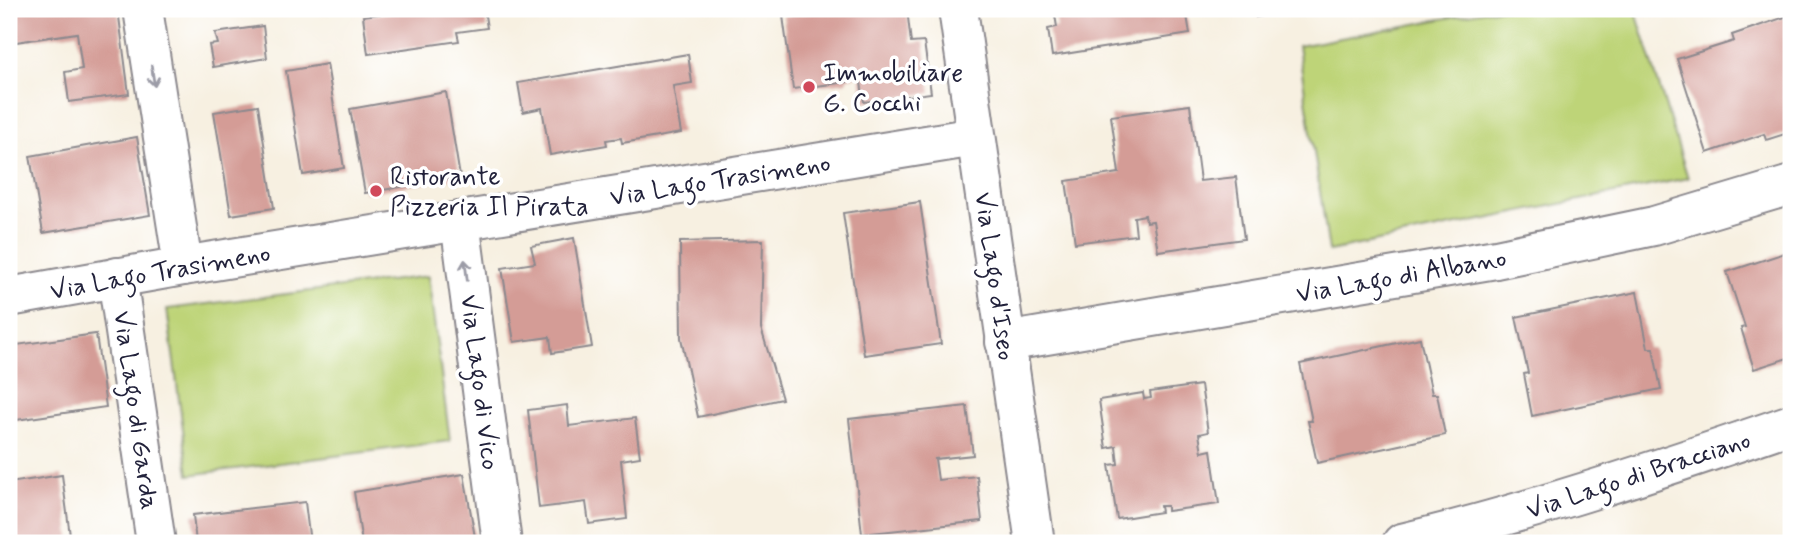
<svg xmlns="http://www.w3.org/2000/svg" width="1800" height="552" font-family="Mynerve,sans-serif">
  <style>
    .green { fill: #bed478; stroke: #707b5a; stroke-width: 2 }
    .building { fill: #d49c96 }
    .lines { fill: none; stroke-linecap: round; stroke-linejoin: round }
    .minor-casing { stroke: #8c898e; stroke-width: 42 }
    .major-casing { stroke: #8c898e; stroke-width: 42 }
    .minor { stroke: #fff; stroke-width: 38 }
    .major { stroke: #fff; stroke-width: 38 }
    .oneway { stroke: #9c9ca7 }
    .poi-dot { fill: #d1495b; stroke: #fff; stroke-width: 2.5 }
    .labels { text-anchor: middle; stroke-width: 7; stroke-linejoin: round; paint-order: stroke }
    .poi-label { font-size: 26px; fill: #22223b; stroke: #fff; text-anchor: start }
    .street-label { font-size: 26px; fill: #22223b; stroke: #fff }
  </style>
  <rect width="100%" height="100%" fill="#fff"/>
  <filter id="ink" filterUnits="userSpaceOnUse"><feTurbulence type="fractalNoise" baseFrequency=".0143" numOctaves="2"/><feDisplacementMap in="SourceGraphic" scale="14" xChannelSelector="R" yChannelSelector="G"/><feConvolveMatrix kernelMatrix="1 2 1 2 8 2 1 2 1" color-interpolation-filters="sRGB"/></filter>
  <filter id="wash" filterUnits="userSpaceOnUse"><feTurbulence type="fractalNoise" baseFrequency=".00686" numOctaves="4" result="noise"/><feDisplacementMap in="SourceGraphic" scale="28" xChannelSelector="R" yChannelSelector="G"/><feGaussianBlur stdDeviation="1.57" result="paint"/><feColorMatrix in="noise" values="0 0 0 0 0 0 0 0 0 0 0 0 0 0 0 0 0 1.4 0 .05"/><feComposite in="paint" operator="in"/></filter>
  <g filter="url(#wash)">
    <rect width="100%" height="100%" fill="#f7f0e1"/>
    <g class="green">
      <polygon points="1495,9 1635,9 1688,178 1329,251 1298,46"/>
      <polygon points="428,276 450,441 189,475 167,309"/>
    </g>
    <g id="blocks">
      <g class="building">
        <polygon points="9,9 118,9 129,94 69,102 65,72 82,69 77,33 9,43"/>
        <polygon points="416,9 484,9 487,28 457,32 459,41 368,54 363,16"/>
        <polygon points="532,9 552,9 553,16 534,19"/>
        <polygon points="838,9 907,9 911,43 924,42 931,93 864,102 860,76 847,78 847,82 793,89 783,16"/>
        <polygon points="1054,9 1186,9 1190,34 1052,56 1048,29 1057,27"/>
        <polygon points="1255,9 1294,9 1294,10 1256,17"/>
        <polygon points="1791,15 1791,132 1766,140 1764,134 1707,153 1677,59 1734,41 1732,35"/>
        <polygon points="263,26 267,58 213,67 209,45 218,44 215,33"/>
        <polygon points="688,54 692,83 673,86 681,133 622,143 621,138 613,139 606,140 607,145 550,155 542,108 523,112 518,83"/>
        <polygon points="327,64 344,168 303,175 286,71"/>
        <polygon points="446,92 460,177 365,193 350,109"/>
        <polygon points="258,105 274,208 231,215 214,112"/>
        <polygon points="1190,105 1200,181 1236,177 1244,239 1158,251 1153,221 1146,222 1145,215 1134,217 1136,235 1075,243 1066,181 1119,173 1111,116"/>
        <polygon points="137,137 150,215 43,233 30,156"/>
        <polygon points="920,202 941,344 864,355 843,213"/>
        <polygon points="574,238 592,347 552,353 550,337 514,342 502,268 535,263 531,246"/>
        <polygon points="763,240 761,328 782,399 698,417 681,338 680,242"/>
        <polygon points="1791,251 1791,357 1754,369 1741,328 1745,327 1727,272"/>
        <polygon points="1637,292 1648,348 1653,348 1661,389 1532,416 1524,374 1528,373 1516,317"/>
        <polygon points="96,334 106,407 9,421 9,346"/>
        <polygon points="1420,338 1432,394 1437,394 1445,435 1317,463 1308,421 1312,421 1300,364"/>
        <polygon points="1201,385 1208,432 1199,434 1202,452 1211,450 1219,504 1167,511 1167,506 1160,506 1161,512 1117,519 1109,465 1118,464 1116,446 1106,448 1099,400 1143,393 1144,399 1151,398 1150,392"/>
        <polygon points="567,405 569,426 635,418 640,457 621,460 627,519 589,524 586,502 539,508 528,410"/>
        <polygon points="967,406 973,455 935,459 938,480 977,476 982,521 862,534 849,419"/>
        <polygon points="464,474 476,543 362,543 354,492"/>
        <polygon points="62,475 71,543 9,543 9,483"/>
        <polygon points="305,502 310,543 196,543 193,515"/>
      </g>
    </g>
  </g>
  <g filter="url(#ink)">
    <use href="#blocks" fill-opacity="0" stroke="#8c898e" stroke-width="2"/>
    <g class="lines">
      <defs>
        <g id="minor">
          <polyline points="143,9 183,266"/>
          <polyline points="958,9 1035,543"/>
          <polyline points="460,221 502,543"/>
          <polyline points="117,277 156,543"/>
          <polyline points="9,297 183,266 975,137"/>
          <polyline points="1005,342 1496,259 1654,226 1791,185"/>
        </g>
        <path id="major" d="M 1402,543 C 1535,511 1663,468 1791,424"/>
      </defs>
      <use href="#minor" class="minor-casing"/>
      <use href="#major" class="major-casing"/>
      <use href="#minor" class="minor"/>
      <use href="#major" class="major"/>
    </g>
    <defs><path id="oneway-shaft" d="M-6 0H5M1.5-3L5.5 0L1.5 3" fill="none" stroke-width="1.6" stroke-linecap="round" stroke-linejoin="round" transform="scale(1.75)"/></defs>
    <g class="oneway">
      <use href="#oneway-shaft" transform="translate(153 76) rotate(81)"/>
      <use href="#oneway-shaft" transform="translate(466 270) rotate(-97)"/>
    </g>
  </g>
  <g class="poi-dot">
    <circle cx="809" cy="87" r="7"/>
    <circle cx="376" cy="191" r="7"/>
  </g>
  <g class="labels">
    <g class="poi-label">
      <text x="823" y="81">Immobiliare<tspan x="823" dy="30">G. Cocchi</tspan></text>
      <text x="390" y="185">Ristorante<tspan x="390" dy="30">Pizzeria Il Pirata</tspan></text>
    </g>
    <g class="street-label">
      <text transform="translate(720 179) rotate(-9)" y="9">Via Lago Trasimeno</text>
      <text transform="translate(160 271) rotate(-10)" y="9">Via Lago Trasimeno</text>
      <text transform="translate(1401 275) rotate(-10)" y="9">Via Lago di Albano</text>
      <text transform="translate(996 276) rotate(82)" y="9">Via Lago d'Iseo</text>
      <text transform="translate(481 382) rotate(83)" y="9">Via Lago di Vico</text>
      <text transform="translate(137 410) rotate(82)" y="9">Via Lago di Garda</text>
      <text transform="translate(1638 474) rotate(-18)" y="9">Via Lago di Bracciano</text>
    </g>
  </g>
  <rect width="1800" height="552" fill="none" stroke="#fff" stroke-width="35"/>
</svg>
